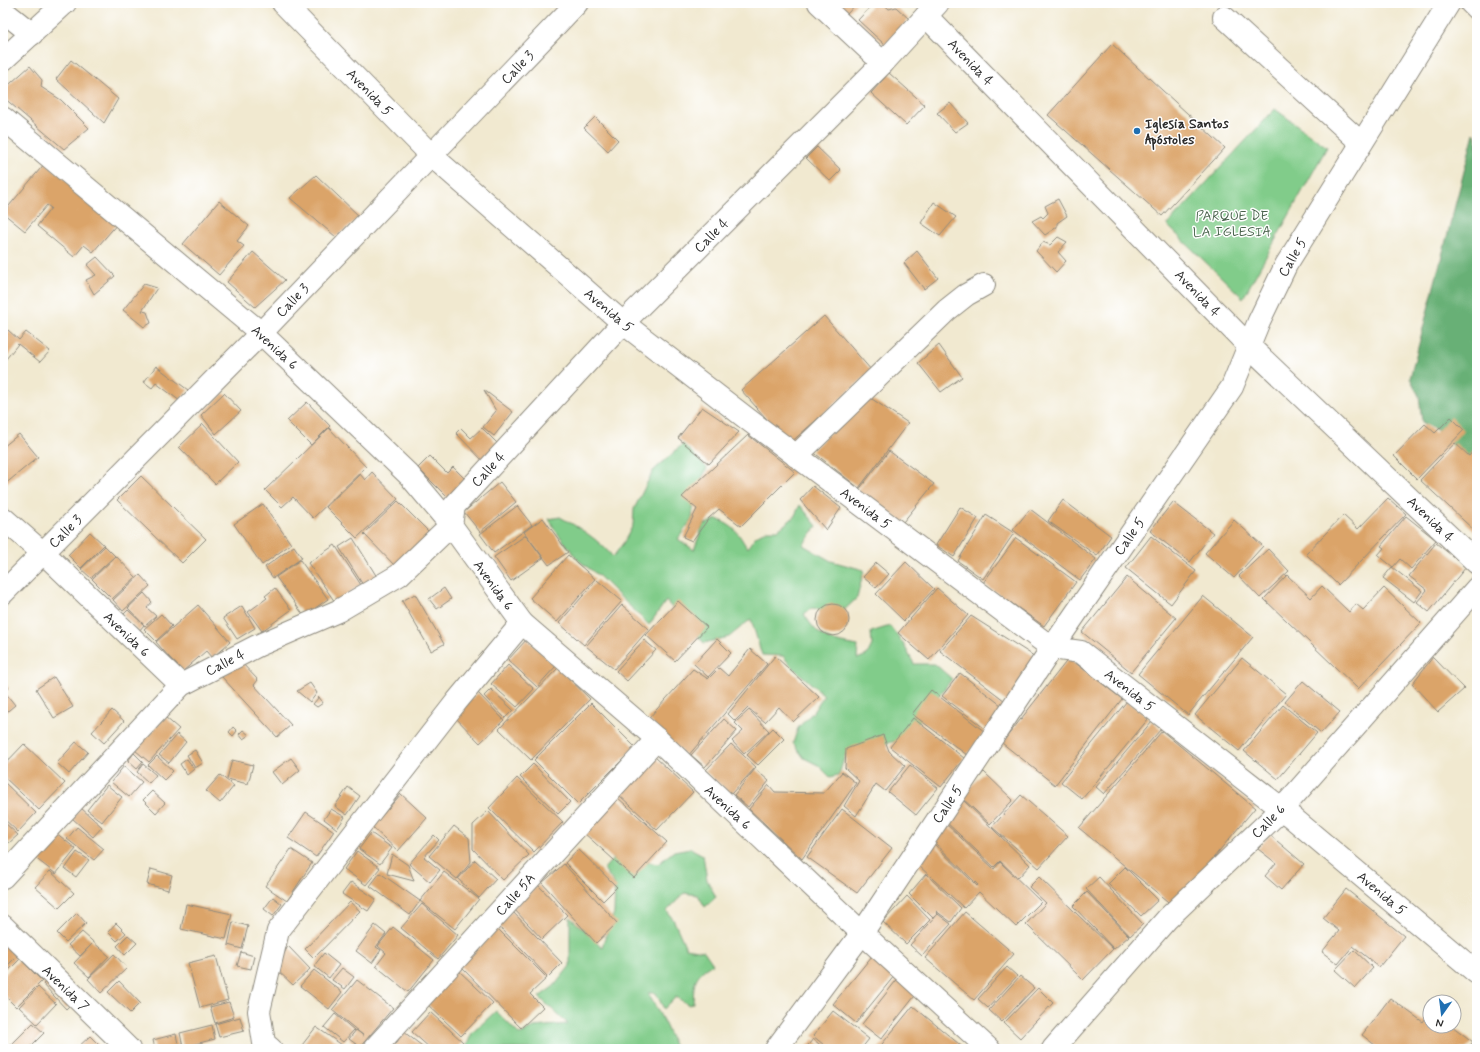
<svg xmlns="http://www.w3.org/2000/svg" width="1480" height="1052" font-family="Mynerve,sans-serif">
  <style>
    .green { fill: #81cc8a; stroke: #567c5a }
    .forest { fill: #68b076; stroke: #4a6e50 }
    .building { fill: #dba469 }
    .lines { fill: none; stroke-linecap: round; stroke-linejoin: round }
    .minor-casing { stroke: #8e8a7e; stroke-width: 24 }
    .minor { stroke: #fff; stroke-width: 22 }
    .poi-dot { fill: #1f6fb2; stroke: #fff; stroke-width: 1.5 }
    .labels { text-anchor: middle; stroke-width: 3; stroke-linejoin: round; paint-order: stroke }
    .street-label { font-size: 14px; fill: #2b2b2b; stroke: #fff }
    .poi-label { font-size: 14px; font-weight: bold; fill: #2b2b2b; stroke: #fff; text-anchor: start }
    .park-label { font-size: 14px; fill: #49634c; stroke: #fff }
  </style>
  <rect width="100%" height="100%" fill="#fff"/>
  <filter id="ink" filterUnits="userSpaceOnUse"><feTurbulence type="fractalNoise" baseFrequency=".025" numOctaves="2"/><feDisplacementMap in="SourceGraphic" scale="8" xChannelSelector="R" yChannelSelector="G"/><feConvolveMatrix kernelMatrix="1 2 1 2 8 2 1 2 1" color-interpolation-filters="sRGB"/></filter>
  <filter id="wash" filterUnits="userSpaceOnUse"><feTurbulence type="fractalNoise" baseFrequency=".012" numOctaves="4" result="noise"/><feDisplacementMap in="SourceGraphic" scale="16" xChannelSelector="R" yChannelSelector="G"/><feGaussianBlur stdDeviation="0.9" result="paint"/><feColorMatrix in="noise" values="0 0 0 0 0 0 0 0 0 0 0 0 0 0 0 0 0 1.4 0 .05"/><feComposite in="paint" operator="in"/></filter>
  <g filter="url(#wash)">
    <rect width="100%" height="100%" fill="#f1e9d0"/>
    <g class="green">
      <polygon points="1275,109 1327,147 1243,298 1167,225"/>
      <path d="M 683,444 L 707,468 L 695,492 L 692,519 L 678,539 L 694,550 L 703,525 L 717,519 C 735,527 737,531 747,548 L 756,536 L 767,530 L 778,530 L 794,517 L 800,505 L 817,526 L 803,545 L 831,561 L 864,570 L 857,598 L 840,614 L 812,608 L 804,614 C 820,640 830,641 858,646 L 857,659 L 867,655 L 872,645 L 871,632 L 890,626 L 904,645 L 914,664 L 935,664 L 952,679 L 906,738 L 845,755 L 839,775 L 830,777 L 818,765 L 804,758 L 793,743 L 798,728 L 813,712 L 824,695 L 791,666 L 783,656 L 762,655 L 751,619 L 729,637 L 704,643 L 666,601 L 649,625 L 599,576 L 578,560 L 555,530 L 549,519 L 560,517 C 580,528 598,539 613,557 L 624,542 L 633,525 L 634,509 L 653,471 Z"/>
      <path d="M 690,848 L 703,855 L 707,880 L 716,897 L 705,907 L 698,895 L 684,893 L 667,911 L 674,921 L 686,948 L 704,951 L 713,964 C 694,975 694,981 693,1003 L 689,1005 L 676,997 L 664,1009 L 656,993 L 648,993 L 664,1022 L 676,1049 L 465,1049 L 472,1033 L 496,1011 L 520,1035 L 534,1027 L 568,1024 L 539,997 L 554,986 L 570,966 L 570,917 L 602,947 L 614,913 L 615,885 L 604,869 L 614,857 L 658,864 L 674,851 Z"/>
    </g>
    <polygon class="forest" points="1474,133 1477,137 1477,462 1456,461 1449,437 1422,422 1419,396 1410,378"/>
    <g id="blocks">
      <g class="building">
        <polygon points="835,3 857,3 847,14"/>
        <polygon points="874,3 882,3 889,9 896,7 909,19 885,45 858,20"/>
        <polygon points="1112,44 1225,148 1162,216 1048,115"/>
        <polygon points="71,60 118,99 104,123 56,79"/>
        <polygon points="30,66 42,80 41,87 61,100 89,128 64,149 3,97 3,90"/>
        <polygon points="889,73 925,105 906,125 871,93"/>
        <polygon points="950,103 968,123 955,132 937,113"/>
        <polygon points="595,117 618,140 608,151 584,128"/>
        <polygon points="817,147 841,170 830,181 806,158"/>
        <polygon points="46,162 118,223 93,252 84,245 74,257 37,226 51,208 47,205 25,231 3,213"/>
        <polygon points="316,175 360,217 336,237 290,198"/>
        <polygon points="1058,199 1067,216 1057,223 1057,227 1045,235 1032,221 1041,216 1043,218 1048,213 1045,206"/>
        <polygon points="219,201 249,226 237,241 244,246 219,275 183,244"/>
        <polygon points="934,202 956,217 940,236 921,223"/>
        <polygon points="1058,237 1067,242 1058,252 1066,261 1056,272 1036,251 1043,242 1050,245"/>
        <polygon points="917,251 938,278 924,289 904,263"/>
        <polygon points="253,252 285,280 255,307 227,282"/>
        <polygon points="97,257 115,276 94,294 86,280 96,275 87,265"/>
        <polygon points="144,284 157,288 142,311 147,312 151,323 144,327 123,310"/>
        <polygon points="824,316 872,371 789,444 741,390"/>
        <polygon points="8,330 19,340 26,332 50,351 40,362 18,344 6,359 3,357 3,335"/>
        <polygon points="939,345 962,377 941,392 918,363"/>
        <polygon points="156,366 188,390 180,401 156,383 152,388 144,382"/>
        <polygon points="484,390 513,412 494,436 483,427 496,411"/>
        <polygon points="224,393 241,411 216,434 201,415"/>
        <polygon points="866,395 908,423 859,488 812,451"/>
        <polygon points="307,402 330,426 311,445 287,421"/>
        <polygon points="702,407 739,432 709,464 678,438"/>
        <polygon points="1451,417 1464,430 1417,479 1394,456 1425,424 1435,433"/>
        <polygon points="203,424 238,462 215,484 179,447"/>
        <polygon points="329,428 366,467 313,518 293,497 282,507 265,490"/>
        <polygon points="461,428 471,438 482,428 501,447 485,463 456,433"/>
        <polygon points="19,434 38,457 4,485 3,447"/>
        <polygon points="748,435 795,472 741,526 719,509 709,518 692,541 683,537 697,509 682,497"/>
        <polygon points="1455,443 1469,456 1477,447 1477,533 1420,480"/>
        <polygon points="889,451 934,484 903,522 858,491"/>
        <polygon points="430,456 447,473 453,467 469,483 449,499 418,468"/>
        <polygon points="372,472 398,499 357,538 326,507 360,474 365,480"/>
        <polygon points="141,476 206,539 182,563 117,500"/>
        <polygon points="500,482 516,502 480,532 464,512"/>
        <polygon points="813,486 841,508 826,530 800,500"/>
        <polygon points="1388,498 1406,514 1338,585 1306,554 1343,515 1358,529"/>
        <polygon points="1063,500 1111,536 1097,556 1048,521"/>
        <polygon points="398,501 433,536 398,569 364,534"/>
        <polygon points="1173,502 1213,533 1190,562 1150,531"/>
        <polygon points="263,504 291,544 262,565 234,524"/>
        <polygon points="517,506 532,525 494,553 480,534"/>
        <polygon points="960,507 978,518 954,557 936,545"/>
        <polygon points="1030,509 1096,559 1080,580 1013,530"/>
        <polygon points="986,515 1014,533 983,579 958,561"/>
        <polygon points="1406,516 1436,540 1411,569 1400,559 1393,567 1378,555 1384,548 1381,546"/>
        <polygon points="543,518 568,552 549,565 524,532"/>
        <polygon points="1234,520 1263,546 1234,578 1205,553"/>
        <polygon points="90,532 104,545 81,568 68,555"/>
        <polygon points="526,535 543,558 511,581 494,557"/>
        <polygon points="1151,536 1196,571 1171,604 1126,568"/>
        <polygon points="353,538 377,577 363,585 339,547"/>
        <polygon points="1016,538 1076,582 1044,626 983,583"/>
        <polygon points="1436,543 1466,567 1429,612 1417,602 1427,590 1409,576"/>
        <polygon points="335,545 361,585 335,602 308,563"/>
        <polygon points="105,546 115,556 91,578 81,569"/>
        <polygon points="294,546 302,558 273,578 265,567"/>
        <polygon points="1268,549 1289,571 1260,598 1239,576"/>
        <polygon points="568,555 595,579 557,622 530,598"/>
        <polygon points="116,556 136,577 112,599 92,579"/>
        <polygon points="300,560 328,599 304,616 276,577"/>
        <polygon points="906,562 934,589 904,621 876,594"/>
        <polygon points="876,563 889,574 876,588 863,577"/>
        <polygon points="1392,567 1422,591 1414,602 1383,578"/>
        <polygon points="140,575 150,586 123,611 113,600"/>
        <polygon points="1287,575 1311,598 1322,586 1349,612 1356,604 1363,610 1384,588 1421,623 1358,689 1264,599"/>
        <polygon points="1127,577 1176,618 1131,672 1082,632"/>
        <polygon points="597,580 622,601 584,645 559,623"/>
        <polygon points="275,588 291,610 262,631 248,612 267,598 265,596"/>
        <polygon points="444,588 451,599 437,609 429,599"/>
        <polygon points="937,588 968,615 929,660 898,633"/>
        <polygon points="144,593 152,602 147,608 156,616 145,626 128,608"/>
        <polygon points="415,594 444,644 431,651 402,601"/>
        <polygon points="1203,596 1253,637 1188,715 1138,674"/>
        <polygon points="678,601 707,627 675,661 646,635"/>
        <circle cx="833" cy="620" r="16"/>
        <polygon points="198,605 230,642 212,658 206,651 182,672 156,642"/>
        <polygon points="622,605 649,629 614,669 586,646"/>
        <polygon points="242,606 255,628 237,639 223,618"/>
        <polygon points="128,610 144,625 139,631 123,615"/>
        <polygon points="161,614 172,626 156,641 144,629"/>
        <polygon points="971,616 1037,658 1009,704 940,651"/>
        <polygon points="527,639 556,666 537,687 508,660"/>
        <polygon points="717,639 731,653 708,677 694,664"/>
        <polygon points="644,640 656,650 627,681 616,671"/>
        <polygon points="750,649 767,664 687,757 648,719 693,669 708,679 719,668 728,676"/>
        <polygon points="775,656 819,697 793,722 779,707 765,722 748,708 735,721 728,714"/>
        <polygon points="1433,657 1464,689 1438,712 1412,684"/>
        <polygon points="1069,658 1122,699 1055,785 1002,743"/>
        <polygon points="1242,658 1286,694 1239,751 1195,715"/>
        <polygon points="240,661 258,680 254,685 291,725 277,737 222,677"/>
        <polygon points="508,665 534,689 517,707 491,684"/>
        <polygon points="558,668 590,699 531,760 499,729"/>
        <polygon points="960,673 1006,709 988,731 942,696"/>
        <polygon points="54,677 73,707 54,718 36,689"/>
        <polygon points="1303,681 1340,712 1321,733 1285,702"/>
        <polygon points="3,682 9,688 3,693"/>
        <polygon points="310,683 317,693 310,702 297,691"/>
        <polygon points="491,689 513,710 505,718 484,696"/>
        <polygon points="931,690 985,732 967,755 912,714"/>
        <polygon points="478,693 504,720 480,743 453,715"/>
        <polygon points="7,695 15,705 3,715 3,698"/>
        <polygon points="319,697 323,703 317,707 313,704"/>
        <polygon points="1127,701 1149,718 1082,799 1061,782"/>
        <polygon points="591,703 635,747 578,804 534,760"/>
        <polygon points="1283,705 1317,733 1278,779 1244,751"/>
        <polygon points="112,710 124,721 104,743 92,732"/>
        <polygon points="749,710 769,731 744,754 732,741 743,731 735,723"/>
        <polygon points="165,717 179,729 149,762 135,750"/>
        <polygon points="913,718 964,758 941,787 890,747"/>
        <polygon points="724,719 737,731 705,767 691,755"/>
        <polygon points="1152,721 1161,729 1104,794 1096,787"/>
        <polygon points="233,727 237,731 233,736 229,732"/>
        <polygon points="773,728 784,739 758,765 747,755"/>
        <polygon points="243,730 249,735 243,739 239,734"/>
        <polygon points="1162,731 1255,808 1173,906 1079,828"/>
        <polygon points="177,734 186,742 169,763 159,755"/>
        <polygon points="883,735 889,751 905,766 885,791 876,784 856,816 844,806 859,781 845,768 846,749"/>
        <polygon points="76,742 88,752 69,774 57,763"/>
        <polygon points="24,744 65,783 39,810 3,776 3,766"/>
        <polygon points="731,744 756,767 731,794 705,771"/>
        <polygon points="195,750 203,763 195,768 187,755"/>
        <polygon points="134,753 143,762 137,769 128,761"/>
        <polygon points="157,756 173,771 164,780 148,765"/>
        <polygon points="655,757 693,792 657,830 619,795"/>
        <polygon points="291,758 300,770 282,785 272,772"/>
        <polygon points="187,759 194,769 187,775 180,764"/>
        <polygon points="232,760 253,765 248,784 227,779"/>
        <polygon points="143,764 156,775 149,783 137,772"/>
        <polygon points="533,764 570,802 558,814 520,777"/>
        <polygon points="910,765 938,788 916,815 888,792"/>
        <polygon points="124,766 142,782 129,797 111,782"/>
        <polygon points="755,769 769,781 748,807 734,795"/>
        <polygon points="842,772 856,783 802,859 749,809 769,785 775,792 824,793"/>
        <polygon points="984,772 1013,800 990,824 961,797"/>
        <polygon points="220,775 234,786 220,803 206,791"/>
        <polygon points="517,778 563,822 534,852 489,808"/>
        <polygon points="3,781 36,813 18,832 3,818"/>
        <polygon points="107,785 122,797 102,822 87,810"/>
        <polygon points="348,787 360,796 347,815 335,806"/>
        <polygon points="152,791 165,803 156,813 143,800"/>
        <polygon points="401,794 427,818 398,851 372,827"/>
        <polygon points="1021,795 1068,836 1039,868 992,827"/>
        <polygon points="617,797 667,842 634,878 584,833"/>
        <polygon points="961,798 1030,865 1018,878 1000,861 994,867 944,820"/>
        <polygon points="81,808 102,827 93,837 72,818"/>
        <polygon points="331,809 345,817 337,829 324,819"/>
        <polygon points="842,809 892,848 857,893 807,857"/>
        <polygon points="488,811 529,855 503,880 473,849 473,825"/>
        <polygon points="306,812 334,831 316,857 288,838"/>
        <polygon points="3,821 18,835 9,843 3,837"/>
        <polygon points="943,821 994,869 1000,862 1041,902 1016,927 979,892 964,908 916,863 929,839 977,886 978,885 930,838"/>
        <polygon points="454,826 469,838 471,862 457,879 429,856"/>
        <polygon points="77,827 104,849 94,860 67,839"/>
        <polygon points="55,832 76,849 56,874 34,857"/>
        <polygon points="371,833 392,848 380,864 359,849"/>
        <polygon points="434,835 439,840 424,857 440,870 430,882 409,864"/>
        <polygon points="1270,835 1304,864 1281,890 1265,876 1276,863 1258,849"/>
        <polygon points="291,849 312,863 287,901 265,886"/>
        <polygon points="578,849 617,887 603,901 565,863"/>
        <polygon points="357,851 380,868 366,885 344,869"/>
        <polygon points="77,852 89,860 76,877 65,869"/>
        <polygon points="392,854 408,865 414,881 387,874"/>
        <polygon points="475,860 496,879 479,898 458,879"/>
        <polygon points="564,864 617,923 596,943 542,883"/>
        <polygon points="1125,867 1158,900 1141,916 1108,884"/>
        <polygon points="151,869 172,875 168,890 147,884"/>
        <polygon points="50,871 74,893 59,908 35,887"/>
        <polygon points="444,872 479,899 455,929 420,901"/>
        <polygon points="380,873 420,901 410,915 370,886"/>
        <polygon points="926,874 961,908 951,922 936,911 938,913 933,918 909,894"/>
        <polygon points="1039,877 1113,949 1083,980 1026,924 1046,903 1029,887"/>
        <polygon points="1099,877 1143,924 1130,936 1086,889"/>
        <polygon points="351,882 376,899 368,911 342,894"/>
        <polygon points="538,885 567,915 542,939 513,908"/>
        <polygon points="1346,889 1404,936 1379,967 1353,946 1338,964 1322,952 1339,931 1323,918"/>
        <polygon points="1087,892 1129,936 1114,949 1073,906"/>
        <polygon points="907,896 930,920 906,944 883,922"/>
        <polygon points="273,897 282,904 273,916 264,909"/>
        <polygon points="350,902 360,911 314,958 305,949"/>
        <polygon points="186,904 232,914 226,939 181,929"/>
        <polygon points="422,904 458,935 438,959 401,928"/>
        <polygon points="512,911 562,963 548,977 498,925"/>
        <polygon points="965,912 1014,954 974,1000 925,958"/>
        <polygon points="77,913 86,923 66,942 57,933"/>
        <polygon points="938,914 951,924 922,956 910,945"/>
        <polygon points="233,922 248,926 242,949 228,945"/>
        <polygon points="116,923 126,933 117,941 108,932"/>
        <polygon points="375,925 386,934 376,947 381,950 372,963 356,951"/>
        <polygon points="393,927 434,960 408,992 376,966 386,953 378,946"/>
        <polygon points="498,929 547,978 530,994 543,1007 521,1028 460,966"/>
        <polygon points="82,932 109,956 89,977 74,963 92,944 80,956 68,945"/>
        <polygon points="128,935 137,943 125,955 117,946"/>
        <polygon points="4,942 17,956 3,970 3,943"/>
        <polygon points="288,946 310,969 293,985 276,969"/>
        <polygon points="1354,950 1373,968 1355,988 1335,970"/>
        <polygon points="241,952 254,956 251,969 237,966"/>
        <polygon points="324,953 339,965 329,978 314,966"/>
        <polygon points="114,954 127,968 101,993 88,979"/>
        <polygon points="216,956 228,1000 200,1008 188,963"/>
        <polygon points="872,956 895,975 856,1023 833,1004"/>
        <polygon points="20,959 42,981 16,1007 3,994 3,976"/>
        <polygon points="1007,967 1017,976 988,1008 978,999"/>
        <polygon points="342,968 354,977 345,989 332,980"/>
        <polygon points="314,970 342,992 329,1009 300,986"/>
        <polygon points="458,970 493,1003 461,1036 426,1003"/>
        <polygon points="1020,976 1034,988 1002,1022 989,1010"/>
        <polygon points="899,977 918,992 881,1039 862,1024"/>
        <polygon points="50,978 73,1002 66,1009 43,984"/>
        <polygon points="357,980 393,1008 360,1047 349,1039 356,1030 364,1036 332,1010"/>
        <polygon points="119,981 140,1003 130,1013 108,992"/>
        <polygon points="38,987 56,1004 37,1024 19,1007"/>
        <polygon points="1038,988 1053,1003 1020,1038 1004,1023"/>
        <polygon points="1390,998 1423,1022 1430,1012 1430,1026 1452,1026 1473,1042 1466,1049 1380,1049 1362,1035"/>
        <polygon points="229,1002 234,1017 215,1023 210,1007"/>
        <polygon points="913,1006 965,1049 878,1049"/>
        <polygon points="833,1011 869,1039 861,1049 829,1049 813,1036"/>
        <polygon points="430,1012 463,1042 457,1049 431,1049 412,1032"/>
        <polygon points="335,1014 354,1030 343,1042 324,1027"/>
        <polygon points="240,1017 244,1031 219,1037 215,1024"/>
        <polygon points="33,1023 44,1033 28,1049 7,1049"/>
        <polygon points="212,1025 215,1039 183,1047 180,1033"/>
        <polygon points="316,1027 342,1045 339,1049 299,1049"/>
        <polygon points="404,1032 426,1049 392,1049"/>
        <polygon points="176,1034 179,1049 155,1049 153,1040"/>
        <polygon points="90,1036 103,1049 76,1049"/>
        <polygon points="813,1039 825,1049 805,1049"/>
      </g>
    </g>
  </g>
  <g filter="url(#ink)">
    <use href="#blocks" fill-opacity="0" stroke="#8e8a7e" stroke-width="1"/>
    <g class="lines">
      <defs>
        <g id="minor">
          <polyline points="283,3 432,156 623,323 750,421 1052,648 1081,652 1282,809 1477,973"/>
          <polyline points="819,3 883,63"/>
          <polyline points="1471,3 1477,9"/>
          <polyline points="3,11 32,34"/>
          <polyline points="926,16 1249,346 1477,563"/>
          <polyline points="1224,17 1361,143"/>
          <polyline points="3,60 65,3"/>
          <polyline points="3,118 261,333 409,475 451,525 522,623 657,739 862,933 989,1049"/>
          <polyline points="796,456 947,310 966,295 984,285"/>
          <polyline points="3,518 52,561 181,685"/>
          <polyline points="3,593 261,333 577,3"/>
          <polyline points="3,877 181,685 257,646 338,611 399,575 451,525 454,506 623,323 883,63 938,3"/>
          <polyline points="3,926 129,1049"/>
          <polyline points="271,1049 264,1043 259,1011 278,931 457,701 522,623"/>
          <polyline points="374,1049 657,739"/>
          <polyline points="776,1049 862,933 1052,648 1232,387 1259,321 1286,265 1449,3"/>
          <polyline points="1053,1049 1167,919 1282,809 1477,588"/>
        </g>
      </defs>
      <use href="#minor" class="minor-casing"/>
      <use href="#minor" class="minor"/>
    </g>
  </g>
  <circle class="poi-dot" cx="1137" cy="131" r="4"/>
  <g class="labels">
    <g class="street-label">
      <text transform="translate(971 62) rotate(46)" y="5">Avenida 4</text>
      <text transform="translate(517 67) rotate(-46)" y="5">Calle 3</text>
      <text transform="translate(370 92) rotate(46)" y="5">Avenida 5</text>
      <text transform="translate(711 235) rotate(-45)" y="5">Calle 4</text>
      <text transform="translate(1292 257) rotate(-60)" y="5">Calle 5</text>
      <text transform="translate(1198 293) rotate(46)" y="5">Avenida 4</text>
      <text transform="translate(292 300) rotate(-46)" y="5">Calle 3</text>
      <text transform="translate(609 310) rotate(40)" y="5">Avenida 5</text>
      <text transform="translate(275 347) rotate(43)" y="5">Avenida 6</text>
      <text transform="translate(488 469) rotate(-47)" y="5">Calle 4</text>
      <text transform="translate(866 508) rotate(37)" y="5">Avenida 5</text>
      <text transform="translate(1431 519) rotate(44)" y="5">Avenida 4</text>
      <text transform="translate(65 531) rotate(-45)" y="5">Calle 3</text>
      <text transform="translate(1129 536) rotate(-55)" y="5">Calle 5</text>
      <text transform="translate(494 585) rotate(54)" y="5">Avenida 6</text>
      <text transform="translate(127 634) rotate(44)" y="5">Avenida 6</text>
      <text transform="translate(225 662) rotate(-27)" y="5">Calle 4</text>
      <text transform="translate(1130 690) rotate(38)" y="5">Avenida 5</text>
      <text transform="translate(947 804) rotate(-56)" y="5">Calle 5</text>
      <text transform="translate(728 807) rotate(43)" y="5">Avenida 6</text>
      <text transform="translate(1268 821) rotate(-45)" y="5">Calle 6</text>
      <text transform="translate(1382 893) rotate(40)" y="5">Avenida 5</text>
      <text transform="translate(515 894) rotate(-48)" y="5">Calle 5A</text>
      <text transform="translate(66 988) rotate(44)" y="5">Avenida 7</text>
    </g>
    <g class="poi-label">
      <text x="1145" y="128">Iglesia Santos<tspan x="1145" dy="16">Apóstoles</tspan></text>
    </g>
    <g class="park-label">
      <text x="1232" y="220">PARQUE DE<tspan x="1232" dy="16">LA IGLESIA</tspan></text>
    </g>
  </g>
  <rect width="1480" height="1052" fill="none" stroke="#fff" stroke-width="16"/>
  <g transform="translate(1442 1014) rotate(194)"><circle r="19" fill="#ffffff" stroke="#aaaaaa"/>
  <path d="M0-3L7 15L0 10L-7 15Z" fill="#1f6fb2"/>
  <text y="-6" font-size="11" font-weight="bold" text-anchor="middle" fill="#2b2b2b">N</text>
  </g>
</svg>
